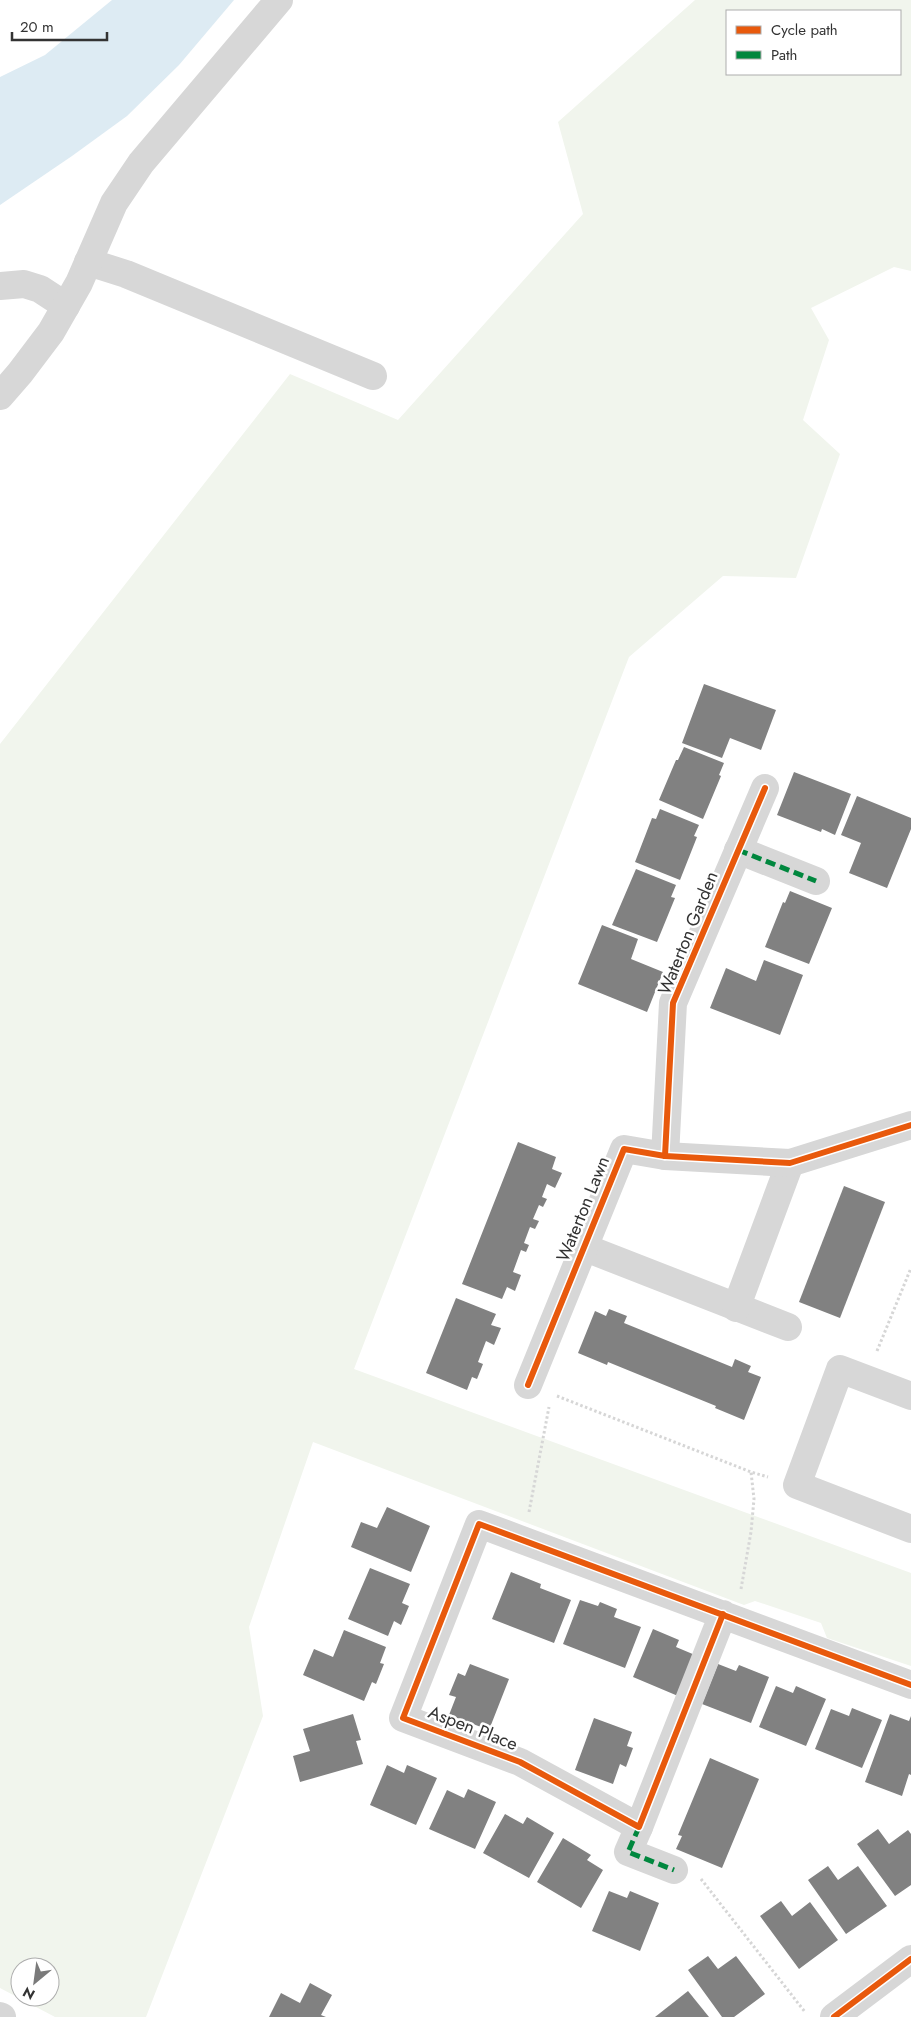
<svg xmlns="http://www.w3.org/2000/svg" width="911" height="2017" font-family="Jost,sans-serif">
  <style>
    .green { fill: #f1f5ed; fill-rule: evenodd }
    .water { fill: #ddebf3 }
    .building { fill: #818181 }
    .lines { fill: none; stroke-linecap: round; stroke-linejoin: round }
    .path { stroke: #d6d6d6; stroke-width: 3; stroke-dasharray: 2.5 2.5; stroke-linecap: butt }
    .minor { stroke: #d7d7d7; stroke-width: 28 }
    .quiet { stroke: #00873e; stroke-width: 5; stroke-dasharray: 10 5; stroke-linecap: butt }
    .cycleway-casing { stroke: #fff; stroke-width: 9 }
    .cycleway { stroke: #e8590c; stroke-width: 6 }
    .labels { text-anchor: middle; stroke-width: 5; stroke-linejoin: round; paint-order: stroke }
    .street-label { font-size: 18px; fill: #333; stroke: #fff }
  </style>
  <rect width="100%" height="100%" fill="#fff"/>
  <path class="green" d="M 695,0 L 911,0 L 911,271 L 894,267 L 811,308 L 829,340 L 803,420 L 840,454 L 796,578 L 723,576 L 629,657 L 354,1369 L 911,1573 L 911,1666 L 827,1638 L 821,1623 L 755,1601 L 744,1605 L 313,1442 L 249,1627 L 263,1716 L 146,2017 L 55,2017 L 0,1988 L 0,744 L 290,374 L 398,420 L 583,214 L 558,122 ZM 727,11 L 900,11 L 900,74 L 727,74 ZM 20,1967 L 50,1967 L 50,1997 L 20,1997 Z"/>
  <polygon class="water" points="112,0 234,0 179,65 127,116 72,156 0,205 0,77 45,55"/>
  <g class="building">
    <polygon points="704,684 776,710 761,750 730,738 722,758 682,743"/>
    <polygon points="684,747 724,763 719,775 721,776 703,819 659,800 676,760 678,760"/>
    <polygon points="794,772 851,794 835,835 822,829 821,832 777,815"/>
    <polygon points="857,796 911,818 911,829 887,888 849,873 861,843 841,835"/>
    <polygon points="660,809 699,825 694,836 697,837 680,880 635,862 652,818 656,819"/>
    <polygon points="636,869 676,885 671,897 675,898 657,942 612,925"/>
    <polygon points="790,891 832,908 809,964 765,947 783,902 785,903"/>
    <polygon points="602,925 638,939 631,959 663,972 647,1012 578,984"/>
    <polygon points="764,960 803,975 780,1035 710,1008 726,968 756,981"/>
    <polygon points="518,1142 556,1157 552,1169 562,1173 555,1188 547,1184 542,1197 547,1199 543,1207 539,1205 533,1219 539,1221 535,1229 530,1227 524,1243 529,1245 526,1252 521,1250 513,1272 521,1275 515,1291 507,1287 502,1299 462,1284"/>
    <polygon points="844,1186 885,1202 840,1318 799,1302"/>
    <polygon points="456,1298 496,1314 491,1325 501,1328 494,1345 486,1341 478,1362 483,1364 477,1379 472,1377 467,1390 426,1373"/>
    <polygon points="609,1309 627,1316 624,1323 732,1367 735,1359 751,1366 748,1372 761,1377 744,1420 715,1408 716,1406 630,1371 608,1362 607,1365 578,1353 595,1311 606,1316"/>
    <polygon points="387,1507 430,1526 411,1572 351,1547 361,1522 377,1528"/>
    <polygon points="370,1568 410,1584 402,1603 409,1606 401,1625 394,1621 388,1636 348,1619"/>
    <polygon points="511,1572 541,1584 540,1588 571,1600 554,1643 492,1619"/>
    <polygon points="580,1600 598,1606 600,1602 617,1609 614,1617 641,1627 625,1668 563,1644"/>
    <polygon points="653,1629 679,1640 676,1647 695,1655 678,1696 633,1677"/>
    <polygon points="344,1630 386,1647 380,1663 384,1664 376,1684 372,1682 364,1701 303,1675 314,1649 333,1657"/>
    <polygon points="470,1664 509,1679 489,1730 449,1715 456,1697 449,1695 458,1673 465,1676"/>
    <polygon points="718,1664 736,1671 739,1665 769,1677 751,1723 702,1704"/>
    <polygon points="776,1686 793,1693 796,1686 826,1699 806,1746 759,1727"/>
    <polygon points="852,1708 882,1720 862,1768 815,1749 831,1709 849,1716"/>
    <polygon points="353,1714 361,1740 356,1741 363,1764 300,1782 293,1756 310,1751 303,1729"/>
    <polygon points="890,1714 909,1721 911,1716 911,1775 909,1774 902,1796 865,1782"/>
    <polygon points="594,1718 632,1732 627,1746 633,1748 626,1767 620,1764 613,1784 575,1770"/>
    <polygon points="710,1758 759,1779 722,1868 676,1849 682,1836 678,1835"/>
    <polygon points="387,1765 404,1773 407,1765 437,1778 416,1825 370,1805"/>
    <polygon points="468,1789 496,1802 475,1849 429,1829 447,1790 464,1798"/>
    <polygon points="505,1814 523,1824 527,1817 554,1833 529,1878 483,1853"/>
    <polygon points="878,1829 889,1844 908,1830 911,1834 911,1885 895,1896 857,1844"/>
    <polygon points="563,1838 591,1855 587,1860 603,1870 581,1908 537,1882"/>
    <polygon points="828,1866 838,1880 858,1866 887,1906 846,1934 808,1880"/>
    <polygon points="609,1891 627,1898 630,1891 659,1903 640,1951 592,1931"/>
    <polygon points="781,1901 792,1916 810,1902 838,1940 799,1969 760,1916"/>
    <polygon points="708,1956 718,1969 736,1956 765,1994 734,2017 722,2017 688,1970"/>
    <polygon points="310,1983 332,1995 321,2015 326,2017 269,2017 281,1993 300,2003"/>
    <polygon points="688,1991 709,2017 655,2017"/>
  </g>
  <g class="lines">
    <g class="path">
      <polyline points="877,1351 911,1268"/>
      <polyline points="557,1396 751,1472 768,1477"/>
      <polyline points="529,1512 549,1407"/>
      <polyline points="741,1589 751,1532 754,1499 751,1472"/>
      <polyline points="701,1879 805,2012"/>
    </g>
    <g class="minor">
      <polyline points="88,262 126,274 373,376"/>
      <polyline points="0,286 24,284 40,289 66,306"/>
      <polyline points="0,396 20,373 51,332 79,283 114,203 141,163 279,0"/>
      <polyline points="738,850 816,881"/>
      <polyline points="665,1156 673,1003 765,788"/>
      <polyline points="583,1247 788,1327"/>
      <polyline points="736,1308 790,1163"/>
      <polyline points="528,1385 624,1149 665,1156 790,1163 911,1125"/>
      <polyline points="911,1396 840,1369 797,1485 911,1529"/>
      <polyline points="723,1614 639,1827 520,1762 403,1718 479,1524 911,1685"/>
      <polyline points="639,1827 628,1852 674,1870"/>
      <polyline points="0,2016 2,2017"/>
      <polyline points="834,2017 911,1959"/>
    </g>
    <g class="quiet">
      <polyline points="738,850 816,881"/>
      <polyline points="639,1827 628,1852 674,1870"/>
    </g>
    <defs>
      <g id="cycleway">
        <polyline points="665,1156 673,1003 765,788"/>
        <polyline points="528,1385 624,1149 665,1156 790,1163 911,1125"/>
        <polyline points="723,1614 639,1827 520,1762 403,1718 479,1524 911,1685"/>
        <polyline points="834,2017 911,1959"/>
      </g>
    </defs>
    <use href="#cycleway" class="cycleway-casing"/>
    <use href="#cycleway" class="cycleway"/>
  </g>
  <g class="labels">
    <g class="street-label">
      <text transform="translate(688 933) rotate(-68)" y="6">Waterton Garden</text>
      <text transform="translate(583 1209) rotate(-68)" y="6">Waterton Lawn</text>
      <text transform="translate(473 1728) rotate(21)" y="6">Aspen Place</text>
    </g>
  </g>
  <rect x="726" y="10" width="175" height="65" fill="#ffffff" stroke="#adadad"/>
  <rect x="736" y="26" width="25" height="8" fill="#e8590c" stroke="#adadad"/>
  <text x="771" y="35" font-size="15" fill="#333333">Cycle path</text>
  <rect x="736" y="51" width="25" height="8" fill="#00873e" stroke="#adadad"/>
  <text x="771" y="60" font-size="15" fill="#333333">Path</text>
  <g transform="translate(35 1982) rotate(209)"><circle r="24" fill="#ffffff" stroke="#adadad"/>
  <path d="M0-4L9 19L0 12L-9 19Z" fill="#7a7a7a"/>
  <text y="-8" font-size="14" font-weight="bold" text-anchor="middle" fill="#333333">N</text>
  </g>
  <path d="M12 32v8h95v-8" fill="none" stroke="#333333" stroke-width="2.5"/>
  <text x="20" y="32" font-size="15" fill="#333333" stroke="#ffffff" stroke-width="4" paint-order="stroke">20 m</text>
</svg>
